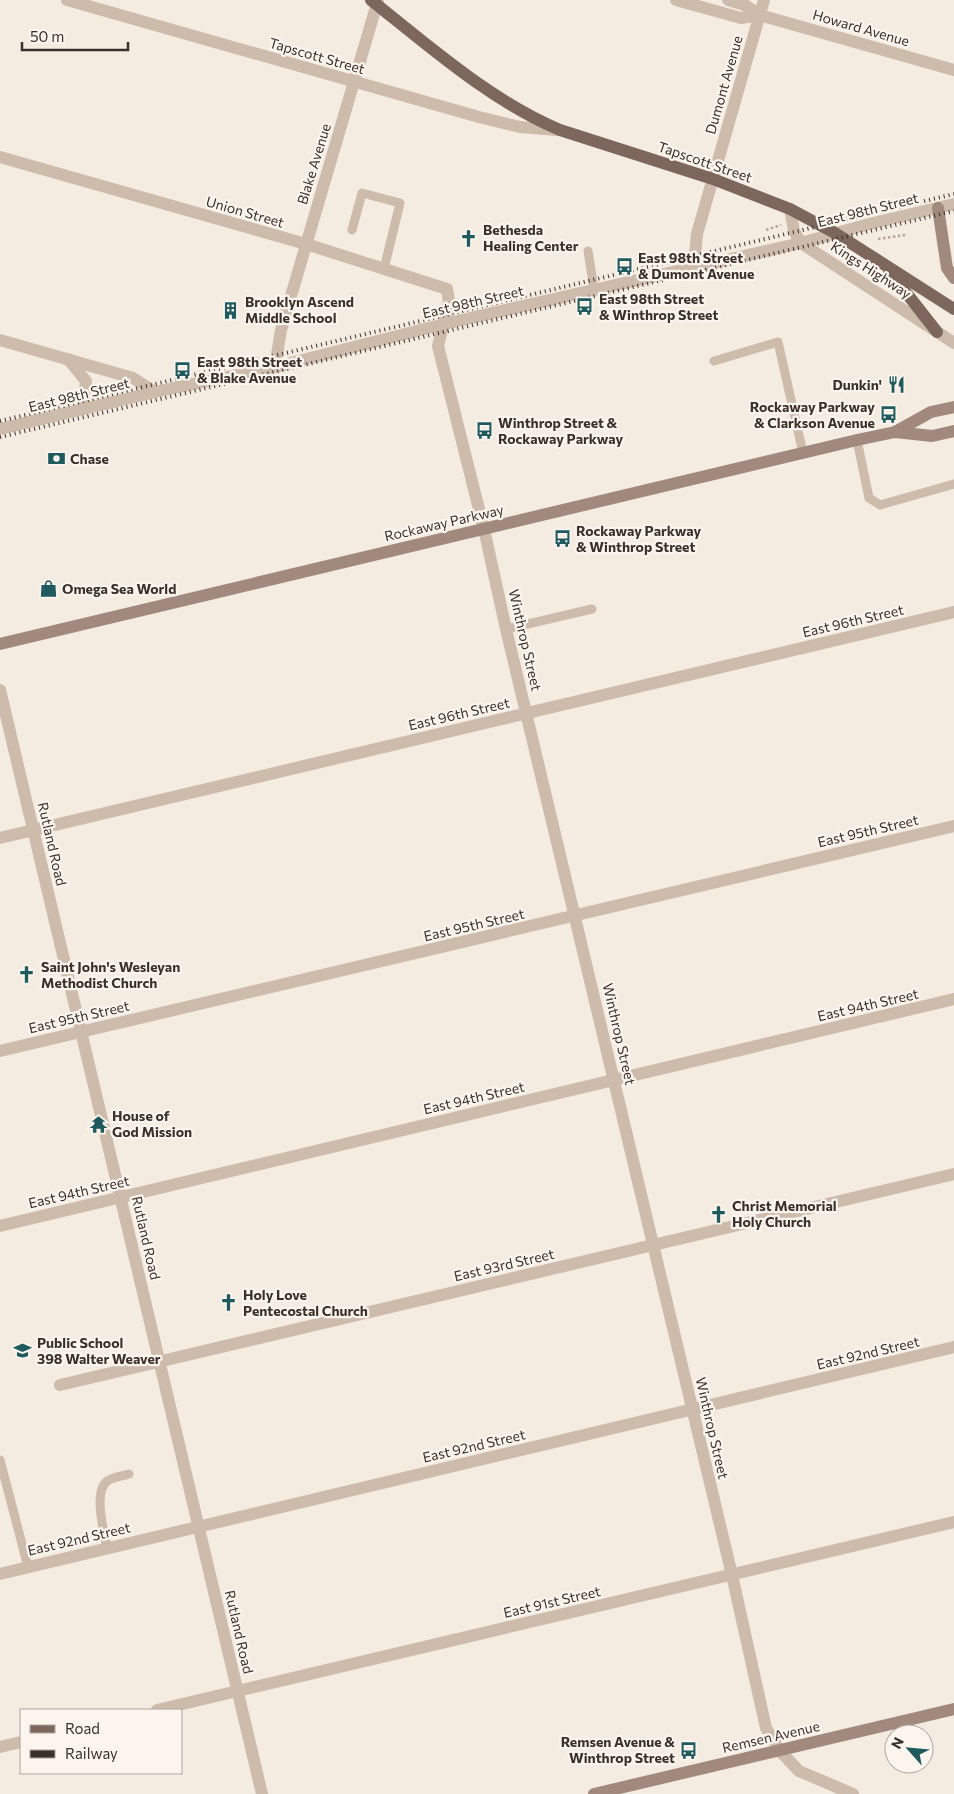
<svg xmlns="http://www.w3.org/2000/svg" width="954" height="1794" font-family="Commissioner,sans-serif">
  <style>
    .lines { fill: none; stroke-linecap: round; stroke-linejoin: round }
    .path { stroke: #b9a596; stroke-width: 2.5; stroke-dasharray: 2.5 2.5; stroke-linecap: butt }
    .lane { stroke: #cdbbac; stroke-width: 9 }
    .street { stroke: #cdbbac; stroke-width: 12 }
    .secondary { stroke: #a18a7d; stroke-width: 12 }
    .primary { stroke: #7d675c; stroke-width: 12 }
    .rail { stroke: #3b302b; stroke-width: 4; stroke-dasharray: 1 4; stroke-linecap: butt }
    .labels { text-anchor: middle; stroke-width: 4.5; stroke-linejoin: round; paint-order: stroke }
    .street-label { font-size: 14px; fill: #3b302b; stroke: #fbf5ee }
    .poi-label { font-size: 14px; font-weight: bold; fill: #3b302b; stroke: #fbf5ee; text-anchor: start }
  </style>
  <rect width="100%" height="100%" fill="#f4ebe1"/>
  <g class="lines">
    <g class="path">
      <polyline points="766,230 781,225"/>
      <polyline points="878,239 905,235"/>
    </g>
    <g class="lane">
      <polyline points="352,230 362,193 400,203 384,269"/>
      <polyline points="588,251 594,289"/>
      <polyline points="714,361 778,342 803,453"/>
      <polyline points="857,440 869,498 880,505 954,484"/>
      <polyline points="506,629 592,609"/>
      <polyline points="0,1460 28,1567"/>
      <path d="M 107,1548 C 104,1532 92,1488 109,1480 C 115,1477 123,1476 129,1474"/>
    </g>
    <g class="street">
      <polyline points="67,0 479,117 520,127 558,130"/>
      <polyline points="676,0 741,18 759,15"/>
      <polyline points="728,0 745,5 759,15 954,70"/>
      <polyline points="0,157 306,244 447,289 449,301 438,346 484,529 506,629 732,1575 766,1728 779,1750 799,1771 853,1794"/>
      <polyline points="790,209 794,231 801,243 954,343"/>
      <polyline points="694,266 697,234 764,0"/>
      <polyline points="0,340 133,378 155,392"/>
      <polyline points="68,359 86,381 83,409"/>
      <polyline points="275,367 281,330 378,0"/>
      <polyline points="0,429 155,392 275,367 444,324 801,243 869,224 954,204"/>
      <polyline points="0,690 262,1794"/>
      <polyline points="0,838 954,612"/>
      <polyline points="0,1051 954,826"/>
      <polyline points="0,1226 954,999"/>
      <polyline points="60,1385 954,1174"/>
      <polyline points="0,1574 954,1347"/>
      <polyline points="157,1710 954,1522"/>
      <polyline points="0,1747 21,1742"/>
    </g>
    <g class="secondary">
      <polyline points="938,208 947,268 954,278"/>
      <polyline points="895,432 931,412 954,407"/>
      <polyline points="0,644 857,440 895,432 932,436 954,431"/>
      <polyline points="594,1794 954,1709"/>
    </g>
    <g class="primary">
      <path d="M 371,0 C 430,47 491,101 560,130 L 713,179 L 790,209 L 835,233 L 954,309"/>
      <polyline points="889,271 937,332"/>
    </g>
    <g class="rail">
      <polyline points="0,421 954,194"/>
      <polyline points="0,437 954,211"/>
    </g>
  </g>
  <defs>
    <symbol id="church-bare" viewBox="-9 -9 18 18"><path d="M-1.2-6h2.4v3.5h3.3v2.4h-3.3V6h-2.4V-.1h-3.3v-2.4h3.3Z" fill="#1f5a5e" stroke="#fbf5ee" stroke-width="2.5" paint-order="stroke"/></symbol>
    <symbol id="bus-bare" viewBox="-9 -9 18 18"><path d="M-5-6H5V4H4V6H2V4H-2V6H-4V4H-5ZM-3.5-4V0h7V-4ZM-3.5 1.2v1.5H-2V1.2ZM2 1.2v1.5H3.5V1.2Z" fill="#1f5a5e" stroke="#fbf5ee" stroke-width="2.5" paint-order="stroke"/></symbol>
    <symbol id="building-bare" viewBox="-9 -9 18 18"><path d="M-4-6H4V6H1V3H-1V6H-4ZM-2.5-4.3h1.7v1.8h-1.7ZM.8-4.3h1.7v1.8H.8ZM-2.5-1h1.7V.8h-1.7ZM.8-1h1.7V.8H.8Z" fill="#1f5a5e" stroke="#fbf5ee" stroke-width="2.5" paint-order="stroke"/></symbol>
    <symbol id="restaurant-bare" viewBox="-9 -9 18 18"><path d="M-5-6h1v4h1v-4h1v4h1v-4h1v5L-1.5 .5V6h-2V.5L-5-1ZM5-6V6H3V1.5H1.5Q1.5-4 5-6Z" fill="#1f5a5e" stroke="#fbf5ee" stroke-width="2.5" paint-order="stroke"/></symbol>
    <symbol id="bank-bare" viewBox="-9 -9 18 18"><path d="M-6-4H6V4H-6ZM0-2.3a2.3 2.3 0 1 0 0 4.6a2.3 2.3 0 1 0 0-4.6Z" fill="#1f5a5e" stroke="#fbf5ee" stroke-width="2.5" paint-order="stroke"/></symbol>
    <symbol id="shop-bare" viewBox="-9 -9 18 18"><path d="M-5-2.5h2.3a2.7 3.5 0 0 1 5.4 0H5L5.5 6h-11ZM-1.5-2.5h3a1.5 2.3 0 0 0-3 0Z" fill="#1f5a5e" stroke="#fbf5ee" stroke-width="2.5" paint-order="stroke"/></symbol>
    <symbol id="temple-bare" viewBox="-9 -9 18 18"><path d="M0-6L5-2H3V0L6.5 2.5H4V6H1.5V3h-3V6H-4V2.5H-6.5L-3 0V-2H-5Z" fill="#1f5a5e" stroke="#fbf5ee" stroke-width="2.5" paint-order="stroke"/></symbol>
    <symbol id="school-bare" viewBox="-9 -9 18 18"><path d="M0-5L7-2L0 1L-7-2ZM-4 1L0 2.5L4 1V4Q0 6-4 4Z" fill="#1f5a5e" stroke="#fbf5ee" stroke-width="2.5" paint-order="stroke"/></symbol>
  </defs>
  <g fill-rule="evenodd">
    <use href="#church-bare" x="456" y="226" width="25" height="25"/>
    <use href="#bus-bare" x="612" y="254" width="25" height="25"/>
    <use href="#bus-bare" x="572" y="294" width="25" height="25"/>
    <use href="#building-bare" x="218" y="298" width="25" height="25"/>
    <use href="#bus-bare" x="170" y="358" width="25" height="25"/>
    <use href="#restaurant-bare" x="884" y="372" width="25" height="25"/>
    <use href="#bus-bare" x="876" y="402" width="25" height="25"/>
    <use href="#bus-bare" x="472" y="418" width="25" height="25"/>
    <use href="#bank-bare" x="44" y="446" width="25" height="25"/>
    <use href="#bus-bare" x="550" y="526" width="25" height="25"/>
    <use href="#shop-bare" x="36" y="576" width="25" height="25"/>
    <use href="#church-bare" x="14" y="962" width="25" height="25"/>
    <use href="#temple-bare" x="86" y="1112" width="25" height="25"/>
    <use href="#church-bare" x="706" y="1202" width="25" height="25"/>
    <use href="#church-bare" x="216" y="1290" width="25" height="25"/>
    <use href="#school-bare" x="10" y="1338" width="25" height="25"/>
    <use href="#bus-bare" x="676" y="1738" width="25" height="25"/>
  </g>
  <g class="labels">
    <g class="street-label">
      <text transform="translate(861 28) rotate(16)" y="5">Howard Avenue</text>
      <text transform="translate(317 56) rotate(16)" y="5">Tapscott Street</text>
      <text transform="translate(724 85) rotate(-74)" y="5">Dumont Avenue</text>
      <text transform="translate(705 162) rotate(19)" y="5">Tapscott Street</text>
      <text transform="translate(314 164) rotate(-73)" y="5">Blake Avenue</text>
      <text transform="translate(868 210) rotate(-14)" y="5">East 98th Street</text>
      <text transform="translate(245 212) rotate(16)" y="5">Union Street</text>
      <text transform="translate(871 270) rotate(33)" y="5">Kings Highway</text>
      <text transform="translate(473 302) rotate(-13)" y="5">East 98th Street</text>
      <text transform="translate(79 395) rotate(-14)" y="5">East 98th Street</text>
      <text transform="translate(444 523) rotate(-13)" y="5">Rockaway Parkway</text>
      <text transform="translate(853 621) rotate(-13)" y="5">East 96th Street</text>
      <text transform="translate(525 640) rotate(77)" y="5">Winthrop Street</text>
      <text transform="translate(459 714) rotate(-13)" y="5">East 96th Street</text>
      <text transform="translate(868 831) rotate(-13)" y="5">East 95th Street</text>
      <text transform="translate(52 844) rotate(77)" y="5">Rutland Road</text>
      <text transform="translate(474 925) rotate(-13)" y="5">East 95th Street</text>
      <text transform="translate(868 1005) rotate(-13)" y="5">East 94th Street</text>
      <text transform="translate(79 1017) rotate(-13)" y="5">East 95th Street</text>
      <text transform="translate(619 1034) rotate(77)" y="5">Winthrop Street</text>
      <text transform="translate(474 1098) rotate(-13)" y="5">East 94th Street</text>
      <text transform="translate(79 1192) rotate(-13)" y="5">East 94th Street</text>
      <text transform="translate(146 1238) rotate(77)" y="5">Rutland Road</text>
      <text transform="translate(504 1265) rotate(-13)" y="5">East 93rd Street</text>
      <text transform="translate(868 1353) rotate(-13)" y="5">East 92nd Street</text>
      <text transform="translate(712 1428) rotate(77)" y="5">Winthrop Street</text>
      <text transform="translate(474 1446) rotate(-13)" y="5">East 92nd Street</text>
      <text transform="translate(79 1539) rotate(-13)" y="5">East 92nd Street</text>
      <text transform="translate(552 1602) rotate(-13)" y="5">East 91st Street</text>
      <text transform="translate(239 1632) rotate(77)" y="5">Rutland Road</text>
      <text transform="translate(771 1737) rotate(-13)" y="5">Remsen Avenue</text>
    </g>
    <g class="poi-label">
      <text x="483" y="235">Bethesda<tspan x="483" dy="16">Healing Center</tspan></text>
      <text x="638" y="263">East 98th Street<tspan x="638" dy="16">&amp; Dumont Avenue</tspan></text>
      <text x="599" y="304">East 98th Street<tspan x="599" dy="16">&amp; Winthrop Street</tspan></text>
      <text x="245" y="307">Brooklyn Ascend<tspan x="245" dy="16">Middle School</tspan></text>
      <text x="197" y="367">East 98th Street<tspan x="197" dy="16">&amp; Blake Avenue</tspan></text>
      <text x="882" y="390" text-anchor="end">Dunkin'</text>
      <text x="875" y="412" text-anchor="end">Rockaway Parkway<tspan x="875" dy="16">&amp; Clarkson Avenue</tspan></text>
      <text x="498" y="428">Winthrop Street &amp;<tspan x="498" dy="16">Rockaway Parkway</tspan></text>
      <text x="70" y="464">Chase</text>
      <text x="576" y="536">Rockaway Parkway<tspan x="576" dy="16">&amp; Winthrop Street</tspan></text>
      <text x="62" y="594">Omega Sea World</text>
      <text x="41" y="972">Saint John's Wesleyan<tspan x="41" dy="16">Methodist Church</tspan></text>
      <text x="112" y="1121">House of<tspan x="112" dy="16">God Mission</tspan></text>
      <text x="732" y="1211">Christ Memorial<tspan x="732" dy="16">Holy Church</tspan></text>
      <text x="243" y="1300">Holy Love<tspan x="243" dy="16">Pentecostal Church</tspan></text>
      <text x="37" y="1348">Public School<tspan x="37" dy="16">398 Walter Weaver</tspan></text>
      <text x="675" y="1747" text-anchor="end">Remsen Avenue &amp;<tspan x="675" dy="16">Winthrop Street</tspan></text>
    </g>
  </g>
  <rect x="20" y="1709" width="162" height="65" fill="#fbf5ee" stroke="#aea6a0"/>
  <rect x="30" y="1725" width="25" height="8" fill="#7d675c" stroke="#aea6a0"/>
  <text x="65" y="1734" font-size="15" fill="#3b302b">Road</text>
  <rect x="30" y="1750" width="25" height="8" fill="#3b302b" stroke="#aea6a0"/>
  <text x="65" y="1759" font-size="15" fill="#3b302b">Railway</text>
  <g transform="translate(909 1749) rotate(297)"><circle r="24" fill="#fbf5ee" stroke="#aea6a0"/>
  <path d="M0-4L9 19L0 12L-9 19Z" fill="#1f5a5e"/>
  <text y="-8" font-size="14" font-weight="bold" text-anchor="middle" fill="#3b302b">N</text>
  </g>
  <path d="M22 42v8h106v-8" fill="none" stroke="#3b302b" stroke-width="2.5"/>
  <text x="30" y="42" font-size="15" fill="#3b302b" stroke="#fbf5ee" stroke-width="4" paint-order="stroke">50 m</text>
</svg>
